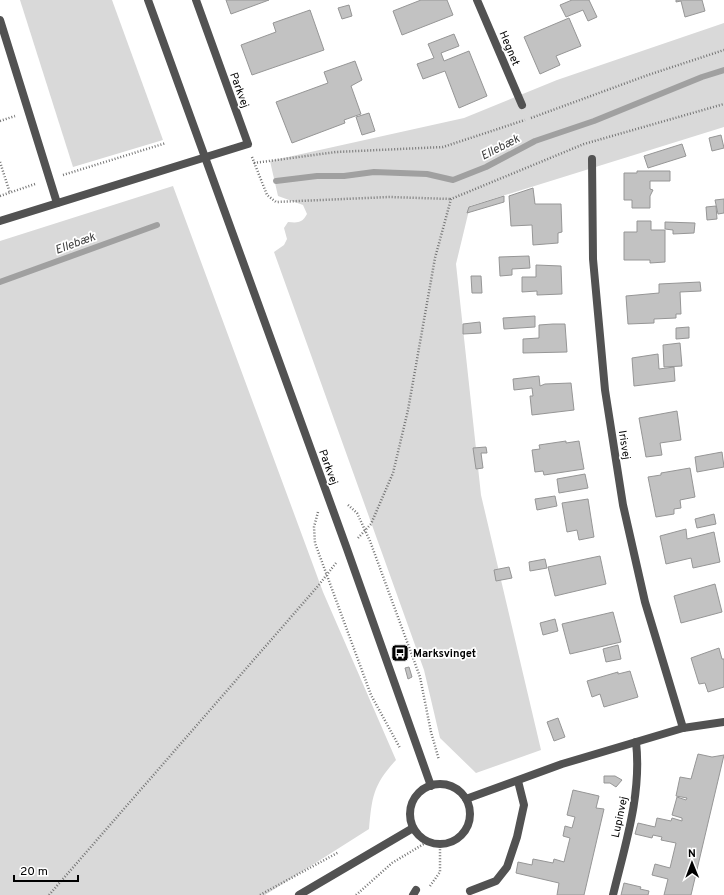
<svg xmlns="http://www.w3.org/2000/svg" width="724" height="895" font-family="Overpass,sans-serif">
  <style>
    .green { fill: #d9d9d9 }
    .lines { fill: none; stroke-linecap: round; stroke-linejoin: round }
    .stream { stroke: #a0a0a0; stroke-width: 6 }
    .building { fill: #c2c2c2; stroke: #969696 }
    .path { stroke: #747474; stroke-width: 2.5; stroke-dasharray: 1 2; stroke-linecap: butt }
    .service { stroke: #525252; stroke-width: 8 }
    .minor { stroke: #525252; stroke-width: 8 }
    .tertiary { stroke: #525252; stroke-width: 8 }
    .labels { text-anchor: middle; stroke-width: 3.5; stroke-linejoin: round; paint-order: stroke }
    .street-label { font-size: 11px; fill: #000; stroke: #fff }
    .poi-label { font-size: 11px; font-weight: bold; fill: #000; stroke: #fff; text-anchor: start }
    .water-label { font-size: 12px; font-style: italic; fill: #414141; stroke: #fff }
  </style>
  <rect width="100%" height="100%" fill="#fff"/>
  <g class="green">
    <polygon points="20,0 112,0 163,140 73,167"/>
    <path d="M 724,23 L 724,127 L 470,206 L 456,264 L 481,495 L 541,750 L 476,773 L 440,738 L 424,670 L 274,252 L 284,245 L 287,239 L 284,228 L 288,222 C 298,223 302,223 307,214 L 303,205 L 278,196 L 270,161 L 464,118 L 557,80 Z"/>
    <path d="M 173,186 L 323,592 L 396,760 C 373,785 372,797 369,829 L 265,895 L 0,895 L 0,241 Z"/>
  </g>
  <g class="lines">
    <g class="stream">
      <polyline points="276,181 317,176 344,176 374,172 427,174 453,180 486,167 535,141 594,121 702,77 724,70"/>
      <polyline points="0,282 157,225"/>
    </g>
  </g>
  <g class="building">
    <polygon points="226,0 269,0 231,14"/>
    <polygon points="421,0 447,0 453,15 402,35 393,11"/>
    <polygon points="572,0 589,0 597,17 588,21 583,10 566,17 560,5"/>
    <polygon points="676,0 702,0 705,11 685,17 681,1 676,2"/>
    <polygon points="349,5 352,16 342,19 338,8"/>
    <polygon points="310,10 324,50 252,75 241,45 276,32 273,23"/>
    <polygon points="569,18 581,46 556,56 560,65 540,74 524,37"/>
    <polygon points="454,34 459,46 441,53 444,61 469,51 487,96 459,108 445,71 423,79 417,64 434,58 428,44"/>
    <polygon points="355,61 362,80 351,86 361,114 344,120 345,123 292,143 276,102 328,83 324,72"/>
    <polygon points="369,113 375,131 362,135 356,117"/>
    <polygon points="721,135 724,148 712,151 709,138"/>
    <polygon points="682,144 686,156 648,168 644,156"/>
    <polygon points="637,171 670,171 670,181 650,181 650,189 653,190 650,196 650,208 632,208 632,200 624,200 624,173 637,173"/>
    <polygon points="533,188 535,204 561,204 562,232 558,233 558,243 533,245 532,225 511,226 509,196"/>
    <polygon points="504,196 504,202 467,213 469,207"/>
    <polygon points="724,199 724,213 718,214 715,200"/>
    <polygon points="716,206 717,219 707,220 706,207"/>
    <polygon points="637,221 651,221 651,230 665,230 665,262 650,263 650,260 624,260 624,232 637,232"/>
    <polygon points="665,222 695,223 694,233 673,234 673,230 665,229"/>
    <polygon points="529,256 530,268 512,269 512,275 500,276 499,257"/>
    <polygon points="536,265 561,266 562,294 537,295 537,291 522,292 522,277 536,277"/>
    <polygon points="471,276 481,276 482,293 472,293"/>
    <polygon points="700,282 701,291 680,292 681,314 676,314 676,318 654,319 654,323 628,324 626,296 659,293 659,284"/>
    <polygon points="535,316 535,327 504,329 503,318"/>
    <polygon points="480,322 481,333 463,334 463,324"/>
    <polygon points="553,324 565,324 567,352 523,353 523,339 539,338 539,325"/>
    <polygon points="689,327 689,338 676,339 676,328"/>
    <polygon points="680,343 682,366 664,367 663,345"/>
    <polygon points="658,354 659,369 674,367 675,381 634,386 632,358"/>
    <polygon points="539,376 540,386 545,384 571,383 574,410 532,415 530,396 533,396 532,388 514,390 513,379"/>
    <polygon points="677,411 681,440 660,443 662,455 646,457 639,418"/>
    <polygon points="566,441 566,443 579,441 584,469 544,475 543,471 535,472 532,450 540,449 539,445"/>
    <polygon points="486,447 487,453 481,453 483,468 476,469 473,448"/>
    <polygon points="722,452 724,467 697,472 695,457"/>
    <polygon points="690,468 695,497 680,500 681,508 674,509 674,514 656,517 648,477 661,475 661,473"/>
    <polygon points="585,474 588,488 559,493 557,479"/>
    <polygon points="555,496 557,506 537,510 535,499"/>
    <polygon points="588,499 594,537 579,540 577,530 567,532 562,503"/>
    <polygon points="714,514 716,524 697,528 695,519"/>
    <polygon points="686,529 687,539 714,532 720,562 693,568 691,558 666,564 660,536"/>
    <polygon points="600,556 606,584 555,596 548,567"/>
    <polygon points="545,559 547,568 530,571 529,562"/>
    <polygon points="509,567 512,578 496,581 494,570"/>
    <polygon points="715,584 722,612 681,623 674,596"/>
    <polygon points="613,612 621,642 570,654 562,624"/>
    <polygon points="555,619 558,631 543,635 540,623"/>
    <polygon points="618,645 621,659 606,662 603,649"/>
    <polygon points="719,648 722,659 724,659 724,687 708,692 705,683 699,684 691,658"/>
    <polygon points="409,667 412,677 408,679 405,668"/>
    <polygon points="630,671 638,697 604,707 600,694 592,697 587,681 618,672 618,674"/>
    <polygon points="558,718 565,737 554,741 547,722"/>
    <polygon points="698,754 712,757 724,755 691,895 664,895 668,879 652,875 655,864 670,868 676,843 661,840 662,837 653,835 652,838 635,834 638,823 655,827 657,818 671,821 672,818 682,821 682,818 672,815 677,797 686,800 687,798 676,796 680,777 691,779"/>
    <polygon points="604,776 615,776 622,780 616,787 610,783 604,783"/>
    <polygon points="573,790 599,796 596,808 604,809 584,895 557,895 559,883 516,873 518,862 532,865 533,859 553,863 554,859 564,862 570,838 563,836 565,826 572,828 575,817 567,815"/>
    <polygon points="624,883 641,887 640,889 649,891 648,895 621,895"/>
  </g>
  <g class="lines">
    <g class="path">
      <polyline points="531,118 648,75 724,50"/>
      <polyline points="0,121 15,116"/>
      <polyline points="252,157 267,195 276,202 389,197 451,199"/>
      <polyline points="0,162 10,193"/>
      <polyline points="254,163 336,152 443,147 525,120"/>
      <polyline points="63,175 166,143"/>
      <polyline points="0,196 35,184"/>
      <polyline points="348,505 357,513 370,541 420,677 431,732 439,760"/>
      <polyline points="318,512 314,527 315,543 371,695 400,748"/>
      <polyline points="358,538 371,524 393,473 408,410 435,258 451,199 584,144 724,104"/>
      <polyline points="430,886 440,872 440,845"/>
      <polyline points="49,895 318,586 336,563"/>
      <polyline points="260,895 339,852"/>
      <polyline points="356,895 392,863 427,842"/>
    </g>
    <polyline class="service" points="470,891 496,881 507,867 517,837 524,805 518,781"/>
    <g class="minor">
      <polyline points="477,0 522,105"/>
      <polyline points="0,20 57,203"/>
      <polyline points="592,159 593,259 605,390 623,505 645,602 683,728"/>
      <polyline points="0,221 248,144 196,0"/>
      <polyline points="413,895 416,890"/>
      <path d="M 613,895 C 625,845 642,794 636,742"/>
    </g>
    <g class="tertiary">
      <polyline points="148,0 347,549 431,786"/>
      <circle cx="440" cy="814" r="30"/>
      <polyline points="466,799 562,764 636,742 683,728 724,722"/>
      <polyline points="299,895 413,828"/>
    </g>
  </g>
  <defs>
    <symbol id="bus-square" viewBox="-11 -11 22 22"><rect x="-9" y="-9" width="18" height="18" rx="4" fill="#000" stroke="#fff"/><path d="M-5-6H5V4H4V6H2V4H-2V6H-4V4H-5ZM-3.5-4V0h7V-4ZM-3.5 1.2v1.5H-2V1.2ZM2 1.2v1.5H3.5V1.2Z" fill="#fff"/></symbol>
  </defs>
  <g fill-rule="evenodd">
    <use href="#bus-square" x="390" y="643" width="20" height="20"/>
  </g>
  <g class="labels">
    <g class="street-label">
      <text transform="translate(510 48) rotate(67)" y="4">Hegnet</text>
      <text transform="translate(240 90) rotate(70)" y="4">Parkvej</text>
      <text transform="translate(625 445) rotate(81)" y="4">Irisvej</text>
      <text transform="translate(329 467) rotate(70)" y="4">Parkvej</text>
      <text transform="translate(619 817) rotate(-78)" y="4">Lupinvej</text>
    </g>
    <g class="poi-label">
      <text x="413" y="657">Marksvinget</text>
    </g>
    <g class="water-label">
      <text transform="translate(500 147) rotate(-27)" y="4">Ellebæk</text>
      <text transform="translate(75 243) rotate(-20)" y="4">Ellebæk</text>
    </g>
  </g>
  <g transform="translate(692 863) rotate(359)" stroke="#ffffff" stroke-width="3" paint-order="stroke">
  <path d="M0-3L7 15L0 10L-7 15Z" fill="#000000"/>
  <text y="-6" font-size="11" font-weight="bold" text-anchor="middle" fill="#000000">N</text>
  </g>
  <path d="M14 875v6h64v-6" fill="none" stroke="#000000" stroke-width="2"/>
  <text x="20" y="875" font-size="12" fill="#000000" stroke="#ffffff" stroke-width="3" paint-order="stroke">20 m</text>
</svg>
